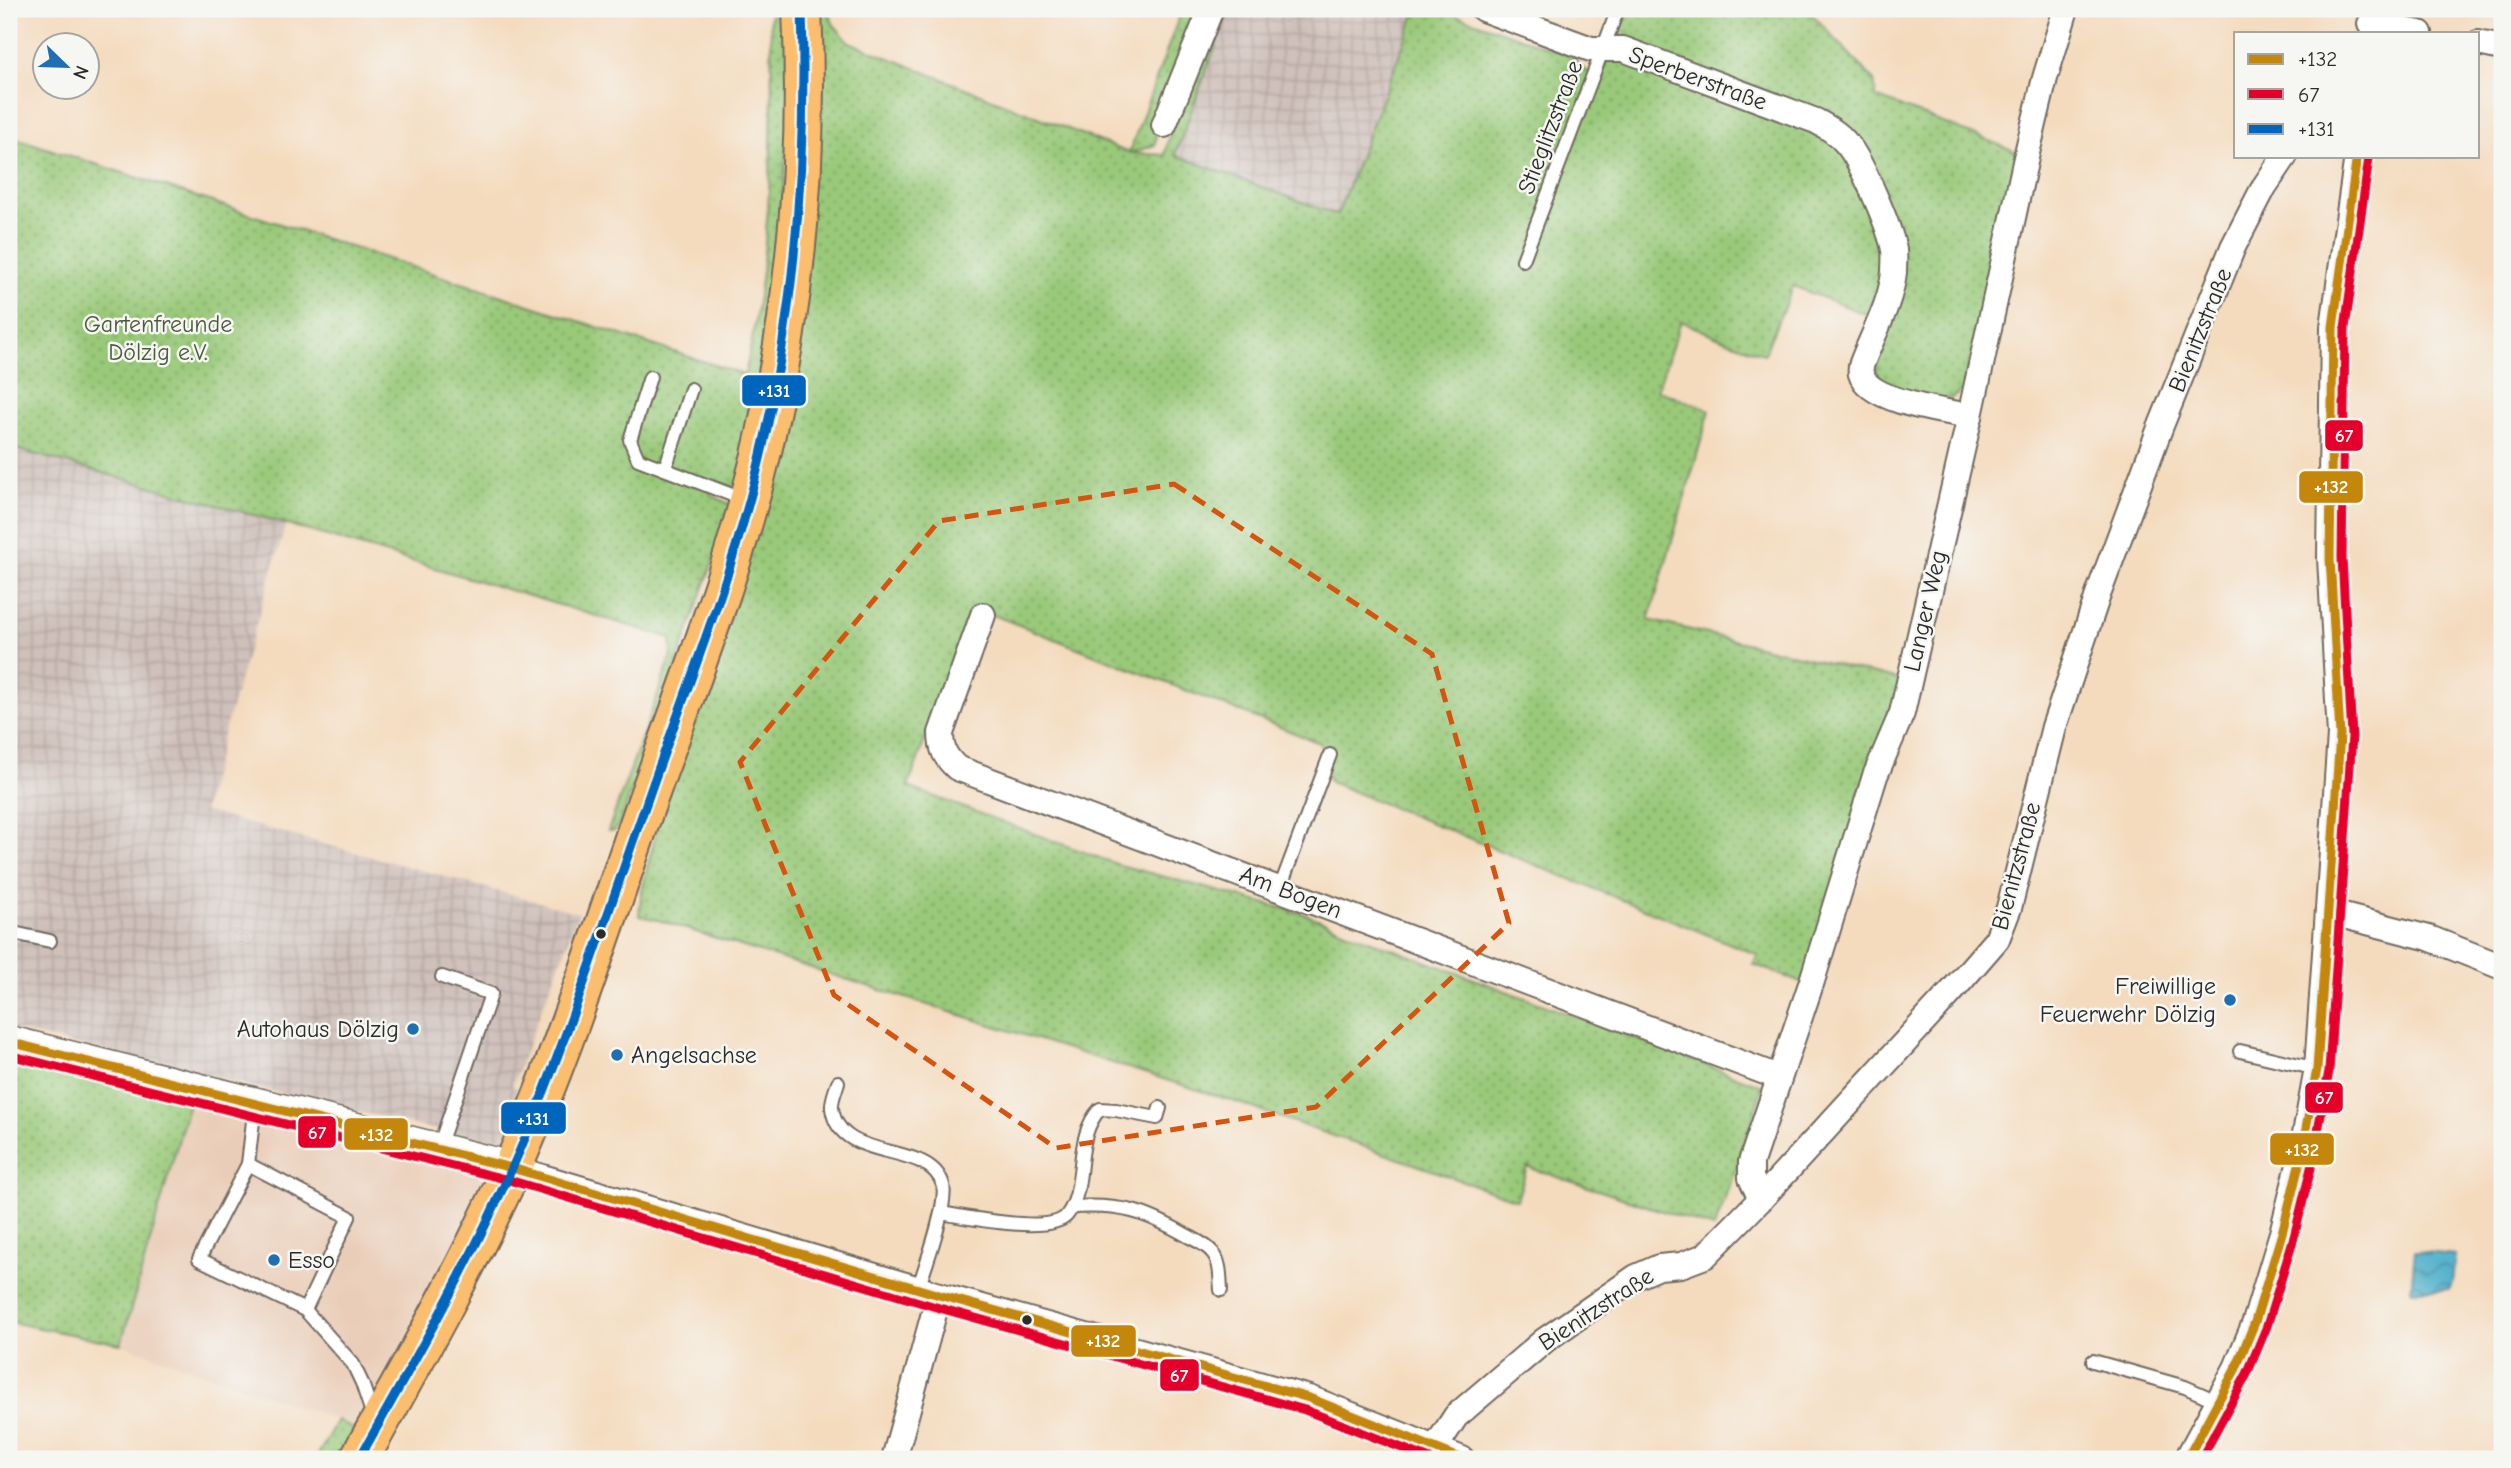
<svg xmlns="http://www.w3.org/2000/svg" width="2511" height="1468" font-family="'Comic Neue',sans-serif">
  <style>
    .built { fill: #eacdb8 }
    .industrial { fill: url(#industrial-grid) }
    .grass { fill: url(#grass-dots); stroke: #627a52; stroke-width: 2 }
    .water { fill: url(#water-waves); stroke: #3a6c7a; stroke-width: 2 }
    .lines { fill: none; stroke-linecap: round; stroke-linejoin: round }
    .service-casing { stroke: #71695e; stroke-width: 16 }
    .minor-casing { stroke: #71695e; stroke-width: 28 }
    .tertiary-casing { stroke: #71695e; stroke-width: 35 }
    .primary-casing { stroke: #71695e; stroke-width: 42 }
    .service { stroke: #fff; stroke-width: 12 }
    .minor { stroke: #fff; stroke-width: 24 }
    .tertiary { stroke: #fff; stroke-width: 32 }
    .primary { stroke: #fbbd6e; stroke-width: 38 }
    .bus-1-casing { stroke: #f6f6f2; stroke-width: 14 }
    .bus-2-casing { stroke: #f6f6f2; stroke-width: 14 }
    .bus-3-casing { stroke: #f6f6f2; stroke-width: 14 }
    .bus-1 { stroke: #c4870b; stroke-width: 9 }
    .bus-2 { stroke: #e4002b; stroke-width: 9 }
    .bus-3 { stroke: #0065bd; stroke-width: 9 }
    .marked { fill: none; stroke: #d5540f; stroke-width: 5; stroke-dasharray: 14 9; stroke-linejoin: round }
    .bus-dot { fill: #2b2b2b; stroke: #f6f6f2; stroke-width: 2.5 }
    .poi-dot { fill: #1f6fb2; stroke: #f6f6f2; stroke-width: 2.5 }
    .labels { text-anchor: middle; stroke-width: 5; stroke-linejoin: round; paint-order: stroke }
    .street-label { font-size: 24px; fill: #2b2b2b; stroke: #f6f6f2 }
    .park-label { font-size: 24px; fill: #4c5a42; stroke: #f6f6f2 }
    .poi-label { font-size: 24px; fill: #2b2b2b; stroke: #f6f6f2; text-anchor: end }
    .line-badge { stroke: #f6f6f2; stroke-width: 2.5 }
    .badge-label { font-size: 19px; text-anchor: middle; font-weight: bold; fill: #fff }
  </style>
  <defs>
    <pattern id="industrial-grid" width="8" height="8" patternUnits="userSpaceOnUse" patternTransform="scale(1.75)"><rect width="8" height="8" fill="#cfc0ba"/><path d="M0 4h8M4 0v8" fill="none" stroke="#b2a5a0"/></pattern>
    <pattern id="grass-dots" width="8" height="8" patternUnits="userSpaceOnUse" patternTransform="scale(1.75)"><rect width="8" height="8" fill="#99c979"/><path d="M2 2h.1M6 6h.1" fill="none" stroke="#7da363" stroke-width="1.8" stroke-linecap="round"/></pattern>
    <pattern id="water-waves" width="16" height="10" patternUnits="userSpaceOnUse" patternTransform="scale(1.75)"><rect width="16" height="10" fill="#4aadc9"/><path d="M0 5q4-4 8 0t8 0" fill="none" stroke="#3e8da3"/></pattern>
  </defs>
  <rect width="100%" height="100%" fill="#f6f6f2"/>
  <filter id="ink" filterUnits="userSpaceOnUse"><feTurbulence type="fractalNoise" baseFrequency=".0143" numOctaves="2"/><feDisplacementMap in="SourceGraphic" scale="14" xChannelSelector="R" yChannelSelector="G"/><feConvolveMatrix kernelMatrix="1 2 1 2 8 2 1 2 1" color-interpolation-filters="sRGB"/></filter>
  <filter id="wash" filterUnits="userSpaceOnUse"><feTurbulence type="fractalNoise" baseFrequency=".00686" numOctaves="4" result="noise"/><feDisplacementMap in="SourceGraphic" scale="28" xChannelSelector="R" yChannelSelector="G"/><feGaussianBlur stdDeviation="1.57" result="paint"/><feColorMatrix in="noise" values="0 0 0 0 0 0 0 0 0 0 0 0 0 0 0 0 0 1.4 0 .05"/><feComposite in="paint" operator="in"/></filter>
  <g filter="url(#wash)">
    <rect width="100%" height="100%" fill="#f4dbbe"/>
    <polygon class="built" points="190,1099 479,1172 484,1186 358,1432 337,1420 121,1344"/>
    <g class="industrial">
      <polygon points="1229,9 1417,9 1337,215 1174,155"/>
      <polygon points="9,447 286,524 223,735 203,811 579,913 512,1086 518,1088 505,1138 487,1145 461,1143 461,1136 9,1029"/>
    </g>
    <g class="grass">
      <path d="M 770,9 L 789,9 L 792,71 L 773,331 L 738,487 L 733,487 L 715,481 L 710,494 L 729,504 L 732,508 L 623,815 L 615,831 L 608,831 L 672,655 L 671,638 L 286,524 L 9,447 L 9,136 L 745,375 C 771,255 775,131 770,9 Z"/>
      <path d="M 816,9 L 829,9 L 833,24 L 849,42 L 1129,153 L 1182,9 L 1203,9 L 1157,125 L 1155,145 L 1131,153 L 1165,155 L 1172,123 L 1216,9 L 1229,9 L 1175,155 L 1337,215 L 1417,9 L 1439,9 L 1572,56 L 1584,70 L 1600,75 L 1608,58 C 1689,74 1766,112 1841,145 L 1889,255 L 1873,317 L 1793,286 L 1764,354 L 1722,339 L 1681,321 L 1657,390 L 1710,410 L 1649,620 L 1900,680 L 1803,984 L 1753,964 L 1758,955 L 1330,782 L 1320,743 L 973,607 L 908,787 L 1116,864 L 1308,915 L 1355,935 L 1763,1086 L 1733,1179 L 1714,1228 L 1527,1167 L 1517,1200 L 1233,1101 L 658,920 L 639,916 C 641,879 656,842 662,805 L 751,542 Z"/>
      <polygon points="1628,9 1807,9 1874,80 1876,97 2018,152 1963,390 1951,399 1936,400 1885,385 1877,373 1874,362 1901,277 1859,148 1626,45 1617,35"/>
      <polygon points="9,1056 190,1099 121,1344 9,1322"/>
      <polygon points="337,1420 358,1432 343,1459 316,1459"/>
    </g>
    <polygon class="water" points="2415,1251 2455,1255 2452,1284 2449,1289 2411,1290"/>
  </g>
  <g filter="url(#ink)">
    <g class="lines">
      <defs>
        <g id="service">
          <polyline points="1523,260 1618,9"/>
          <polyline points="650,377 630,440 638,459 745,500"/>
          <polyline points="665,469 691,389"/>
          <polyline points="1280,888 1330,755"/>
          <polyline points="9,932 50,941"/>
          <polyline points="2240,1051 2317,1069"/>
          <path d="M 838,1082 C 836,1090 831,1100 832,1108 C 839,1165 930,1139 943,1185 C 948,1205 925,1267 918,1289"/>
          <polyline points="255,1104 248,1164 199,1259 305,1310 353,1364 362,1383 370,1407 380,1414"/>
          <polyline points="438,1150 491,994 442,977"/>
          <polyline points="248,1164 349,1217 305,1310"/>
          <path d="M 1072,1207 C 1121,1204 1144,1211 1186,1235 C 1195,1240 1206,1244 1213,1253 C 1221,1263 1220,1278 1221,1290"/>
          <path d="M 941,1213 C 964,1217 1052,1235 1067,1215 C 1078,1201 1079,1180 1081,1164 C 1083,1144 1086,1124 1100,1109 L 1116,1110 L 1157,1118 L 1160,1108"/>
          <polyline points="2093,1361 2185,1387 2219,1402"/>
        </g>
        <g id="minor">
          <path d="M 1483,9 L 1591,49 L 1623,49 L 1816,121 C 1827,127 1838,133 1846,143 C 1861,159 1890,228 1894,250 C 1895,257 1894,265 1894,272 C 1891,303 1873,334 1862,363 C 1861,366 1860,370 1861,374 C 1869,402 1945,411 1970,416"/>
          <polyline points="2370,24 2420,33"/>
          <polyline points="2478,43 2502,48"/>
          <polyline points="1164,125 1211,9"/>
          <path d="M 983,615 L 941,733 C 941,749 945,757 957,768 L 1778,1077"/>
          <polyline points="2328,912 2429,938 2502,967"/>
          <polyline points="512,1168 939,1295 1309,1398 1462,1459"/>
          <polyline points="1761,1199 1751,1178 1751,1162 1812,981 1875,776 1902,713 1970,416 2027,153 2045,78 2066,9"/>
          <polyline points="1435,1448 1456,1416 1545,1340 1636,1277 1659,1267 1681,1265 1705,1256 1761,1199 1952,991 1997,939 2009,908 2054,727 2099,592 2160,428 2233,247 2264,187 2285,156"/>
          <polyline points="894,1459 939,1295"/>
          <polyline points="2187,1459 2236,1368 2255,1322 2282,1233 2300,1161 2317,1069 2340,735 2330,558 2333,327 2357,156"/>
        </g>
        <polyline id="tertiary" points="9,1042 512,1168"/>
        <path id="primary" d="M 359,1459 C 413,1363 468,1266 513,1166 C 565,1048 604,925 646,804 C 689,683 737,562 765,438 C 797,296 809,153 802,9"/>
      </defs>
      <use href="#service" class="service-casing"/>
      <use href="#minor" class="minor-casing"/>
      <use href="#tertiary" class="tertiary-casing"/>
      <use href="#primary" class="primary-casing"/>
      <use href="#service" class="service"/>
      <use href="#minor" class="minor"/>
      <use href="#tertiary" class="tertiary"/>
      <use href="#primary" class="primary"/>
      <defs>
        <g id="bus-1">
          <polyline points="9,1042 512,1168 939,1295 1309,1398 1462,1459"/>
          <polyline points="2187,1459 2236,1368 2255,1322 2282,1233 2300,1161 2317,1069 2340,735 2330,558 2333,327 2357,156"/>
        </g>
        <g id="bus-2">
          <polyline points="9,1055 509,1180 936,1307 1305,1410 1430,1459"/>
          <polyline points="2201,1459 2247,1374 2267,1326 2294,1237 2312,1164 2329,1071 2352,736 2342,558 2345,328 2369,158"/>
        </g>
        <path id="bus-3" d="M 359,1459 C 413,1363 468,1267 513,1166 C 565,1048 603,925 646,804 C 683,697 726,592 754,483 C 794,327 807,169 802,9"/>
      </defs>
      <use href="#bus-1" class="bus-1-casing"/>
      <use href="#bus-2" class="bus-2-casing"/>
      <use href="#bus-3" class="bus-3-casing"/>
      <use href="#bus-1" class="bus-1"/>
      <use href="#bus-2" class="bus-2"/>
      <use href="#bus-3" class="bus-3"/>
    </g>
  </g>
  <path class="marked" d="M 1174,484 L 1432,654 L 1509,923 L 1316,1107 L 1056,1148 L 834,995 L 740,762 L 939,521 Z"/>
  <g class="bus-dot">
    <circle cx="601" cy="934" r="6"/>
    <circle cx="1027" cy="1320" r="6"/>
  </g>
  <g class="poi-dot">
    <circle cx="2230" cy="1000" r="7"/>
    <circle cx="413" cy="1029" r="7"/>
    <circle cx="617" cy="1055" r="7"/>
    <circle cx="274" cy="1260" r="7"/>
  </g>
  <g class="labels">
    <g class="street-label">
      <text transform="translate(1698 78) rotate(20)" y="8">Sperberstraße</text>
      <text transform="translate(1550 127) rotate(-69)" y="8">Stieglitzstraße</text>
      <text transform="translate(2200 330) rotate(-68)" y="8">Bienitzstraße</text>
      <text transform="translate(1925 611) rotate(-77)" y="8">Langer Weg</text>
      <text transform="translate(2016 866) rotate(-75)" y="8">Bienitzstraße</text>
      <text transform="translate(1291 892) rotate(21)" y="8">Am Bogen</text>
      <text transform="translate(1596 1309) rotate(-33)" y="8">Bienitzstraße</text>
    </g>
    <g class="park-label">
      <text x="158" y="332">Gartenfreunde<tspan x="158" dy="28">Dölzig e.V.</tspan></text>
    </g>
    <g class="poi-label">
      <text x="2216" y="994">Freiwillige<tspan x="2216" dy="28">Feuerwehr Dölzig</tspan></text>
      <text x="399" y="1037">Autohaus Dölzig</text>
      <text x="631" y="1063" text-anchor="start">Angelsachse</text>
      <text x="288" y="1268" text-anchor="start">Esso</text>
    </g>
  </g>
  <g class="line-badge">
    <rect x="741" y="374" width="66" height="33" rx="7" fill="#0065bd"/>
    <rect x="2324" y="419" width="40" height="33" rx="7" fill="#e4002b"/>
    <rect x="2298" y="470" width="66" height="34" rx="7" fill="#c4870b"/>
    <rect x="2304" y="1081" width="40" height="33" rx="7" fill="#e4002b"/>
    <rect x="500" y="1101" width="67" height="34" rx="7" fill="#0065bd"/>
    <rect x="297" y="1115" width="40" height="34" rx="7" fill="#e4002b"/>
    <rect x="343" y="1117" width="66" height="34" rx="7" fill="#c4870b"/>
    <rect x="2269" y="1132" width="66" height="34" rx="7" fill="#c4870b"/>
    <rect x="1070" y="1324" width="67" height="34" rx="7" fill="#c4870b"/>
    <rect x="1159" y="1358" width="41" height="34" rx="7" fill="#e4002b"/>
  </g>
  <g class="badge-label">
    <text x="774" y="397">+131</text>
    <text x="2344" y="442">67</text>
    <text x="2331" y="493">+132</text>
    <text x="2324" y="1104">67</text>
    <text x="533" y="1125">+131</text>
    <text x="317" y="1139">67</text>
    <text x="376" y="1141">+132</text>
    <text x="2302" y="1156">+132</text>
    <text x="1103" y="1347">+132</text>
    <text x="1179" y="1382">67</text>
  </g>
  <rect width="2511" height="1468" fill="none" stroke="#f6f6f2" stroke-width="35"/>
  <rect x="2234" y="32" width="245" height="126" fill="#f6f6f2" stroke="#a5a5a2" stroke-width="2"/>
  <rect x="2248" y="54" width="35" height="10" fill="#c4870b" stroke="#a5a5a2" stroke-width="2"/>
  <text x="2298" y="66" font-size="21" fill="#2b2b2b">+132</text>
  <rect x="2248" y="89" width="35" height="10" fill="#e4002b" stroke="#a5a5a2" stroke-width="2"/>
  <text x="2298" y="102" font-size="21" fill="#2b2b2b">67</text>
  <rect x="2248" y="124" width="35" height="10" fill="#0065bd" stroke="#a5a5a2" stroke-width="2"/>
  <text x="2298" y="136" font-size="21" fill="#2b2b2b">+131</text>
  <g transform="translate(66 66) rotate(113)"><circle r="33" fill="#f6f6f2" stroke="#a5a5a2" stroke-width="2"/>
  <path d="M0-5L12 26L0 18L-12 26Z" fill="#1f6fb2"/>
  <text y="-10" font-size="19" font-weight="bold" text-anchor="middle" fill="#2b2b2b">N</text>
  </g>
</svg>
